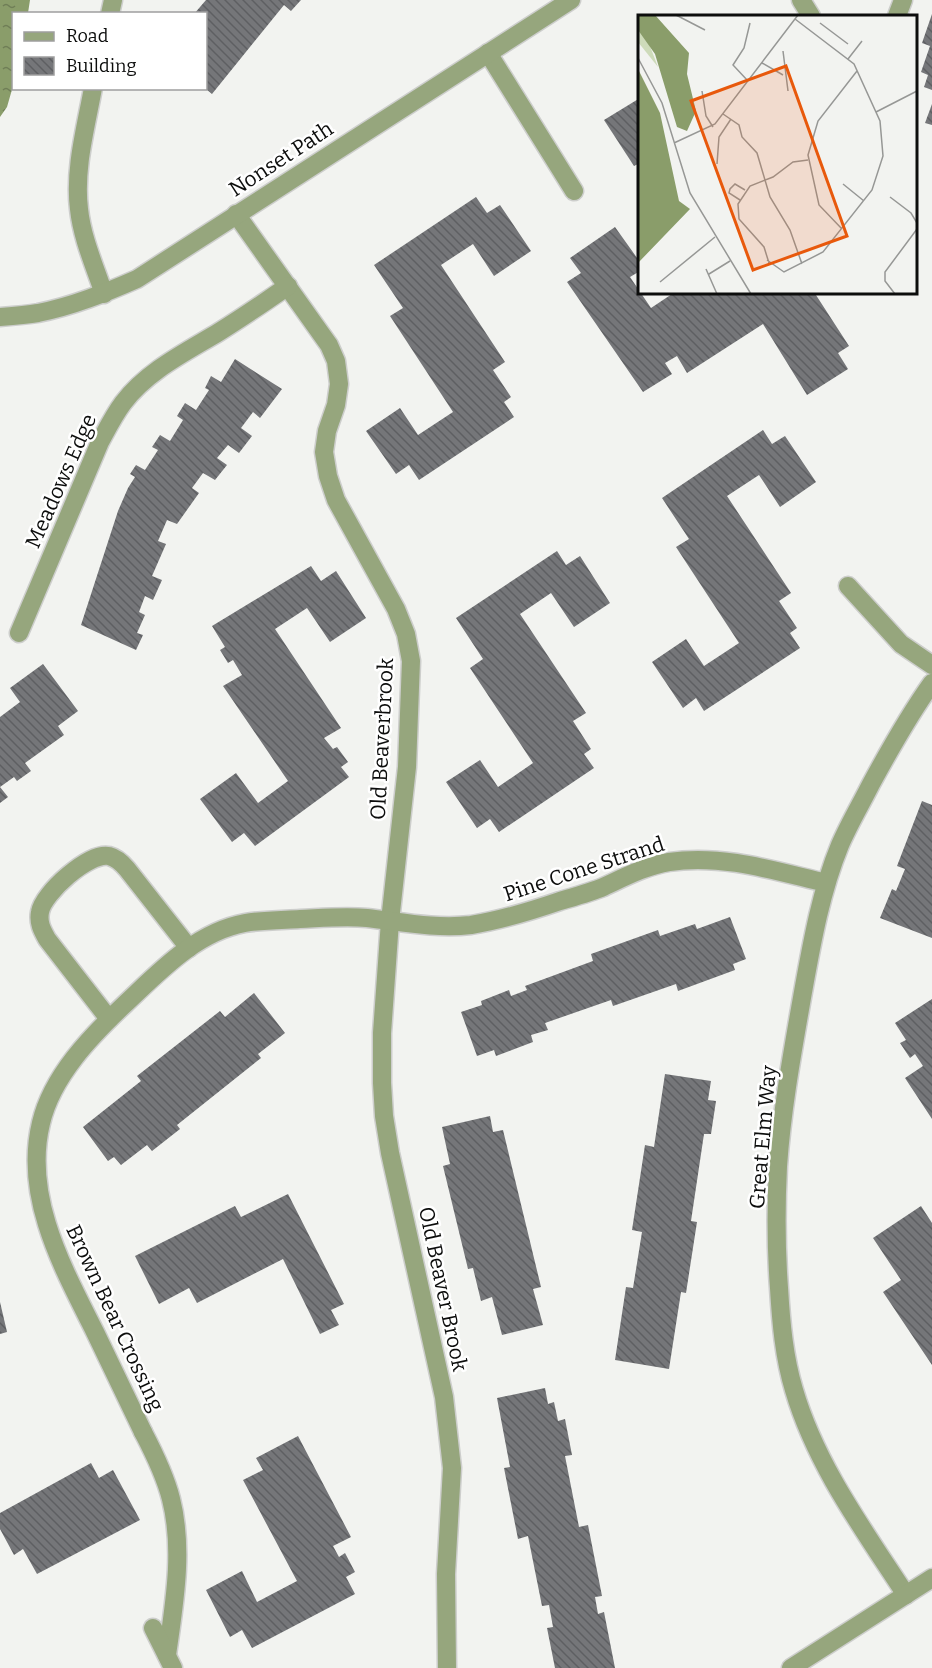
<svg xmlns="http://www.w3.org/2000/svg" width="932" height="1668" font-family="Bitter,serif">
  <style>
    .water { fill: url(#water-ripples) }
    .building { fill: url(#building-back-hatch) }
    .lines { fill: none; stroke-linecap: round; stroke-linejoin: round }
    .lane-casing { stroke: #cdcecc; stroke-width: 21 }
    .street-casing { stroke: #cdcecc; stroke-width: 21 }
    .lane { stroke: #96a67d; stroke-width: 18 }
    .street { stroke: #96a67d; stroke-width: 18 }
    .labels { text-anchor: middle; stroke-width: 5; stroke-linejoin: round; paint-order: stroke }
    .street-label { font-size: 21px; fill: #0c0d0c; stroke: #fff }
    .inset-road { fill: none; stroke: #969795; stroke-width: 1.5 }
    .view { fill: #e8590c; fill-opacity: 0.15; stroke: #e8590c; stroke-width: 3 }
    .inset-edge { fill: none; stroke: #0c0d0c; stroke-width: 3 }
  </style>
  <defs>
    <pattern id="water-ripples" width="26" height="14" patternUnits="userSpaceOnUse" patternTransform="scale(1.5)"><rect width="26" height="14" fill="#8a9d6a"/><path d="M2 4q2-2 4 0t4 0M15 11q2-2 4 0t4 0" fill="none" stroke="#6f7e56"/></pattern>
    <pattern id="building-back-hatch" width="6" height="6" patternUnits="userSpaceOnUse" patternTransform="scale(1.5)"><rect width="6" height="6" fill="#757679"/><path d="M-1 5l2 2M0 0l6 6M5-1l2 2" fill="none" stroke="#5e5f62"/></pattern>
  </defs>
  <rect width="100%" height="100%" fill="#f2f3f0"/>
  <polygon class="water" points="0,0 30,0 28,13 14,14 13,86 7,107 0,117"/>
  <g class="building">
    <polygon points="206,0 301,0 291,11 284,5 212,94 206,89 206,14 194,14"/>
    <polygon points="932,14 932,90 924,87 928,75 921,72 930,46 922,43"/>
    <polygon points="640,98 640,163 634,166 604,120"/>
    <polygon points="932,104 932,125 925,123"/>
    <polygon points="476,197 487,213 500,205 531,251 494,276 473,244 441,265 505,362 493,370 511,397 504,402 514,417 419,480 409,465 396,474 366,431 400,408 418,435 453,412 390,316 403,308 374,265"/>
    <polygon points="615,227 640,262 640,271 630,277 651,308 675,292 814,292 849,346 838,353 848,369 807,395 763,324 687,373 677,356 665,363 672,374 643,392 567,282 581,273 570,258"/>
    <polygon points="235,359 282,389 260,418 253,412 241,428 252,436 239,453 228,445 217,458 227,465 215,480 203,473 192,488 199,493 177,524 167,520 158,541 166,544 152,576 162,580 153,600 145,596 139,612 145,615 137,633 143,635 136,650 81,625 118,511 128,488 135,477 130,474 136,465 145,470 158,450 152,447 160,435 170,441 183,420 177,416 185,403 196,410 209,390 205,388 211,376 221,382"/>
    <polygon points="763,430 772,444 785,436 816,482 780,507 759,475 727,496 791,593 779,601 797,628 790,633 800,648 704,711 696,698 683,708 652,662 686,639 704,666 739,643 676,547 689,539 662,498"/>
    <polygon points="557,551 566,565 580,556 610,603 574,627 551,593 520,614 586,713 573,721 591,749 584,754 594,768 499,832 490,819 477,828 446,782 480,760 498,787 533,763 470,668 483,659 456,618"/>
    <polygon points="311,566 321,581 336,571 366,618 330,642 307,608 275,629 341,728 324,738 333,749 337,747 348,762 341,767 349,777 255,846 244,833 232,842 200,799 236,773 258,803 288,781 223,686 242,675 233,660 228,663 220,650 225,647 212,626"/>
    <polygon points="43,664 78,711 58,726 64,735 25,763 31,771 17,781 14,777 0,787 8,797 0,803 0,717 20,702 10,688"/>
    <polygon points="922,801 932,805 932,938 880,918 892,889 896,891 905,869 897,866"/>
    <polygon points="730,917 746,959 733,964 735,970 678,991 676,984 613,1006 611,1000 545,1023 548,1030 531,1035 533,1042 496,1056 494,1050 477,1056 461,1012 482,1005 481,1001 509,990 511,996 527,990 525,986 593,961 591,954 658,930 660,936 695,924 697,929"/>
    <polygon points="254,993 285,1033 258,1054 261,1058 177,1125 180,1129 152,1151 147,1145 121,1165 114,1157 108,1161 83,1127 141,1081 137,1076 220,1011 225,1017"/>
    <polygon points="932,999 932,1119 905,1078 923,1066 915,1054 910,1058 900,1043 906,1040 895,1023"/>
    <polygon points="665,1074 711,1081 708,1100 716,1101 711,1134 704,1134 691,1221 697,1222 686,1293 681,1292 669,1369 615,1360 626,1287 633,1288 642,1232 632,1230 645,1145 654,1147"/>
    <polygon points="490,1116 493,1132 503,1130 541,1287 533,1289 543,1325 502,1335 492,1297 481,1301 473,1268 468,1269 443,1166 450,1164 442,1127"/>
    <polygon points="288,1194 344,1304 331,1310 339,1325 320,1334 283,1259 197,1303 189,1288 159,1304 135,1256 235,1206 241,1217"/>
    <polygon points="921,1206 932,1223 932,1365 883,1292 901,1280 873,1238"/>
    <polygon points="0,1302 7,1332 0,1334"/>
    <polygon points="545,1388 548,1404 554,1402 558,1421 565,1419 572,1455 565,1456 579,1527 588,1525 602,1596 595,1597 598,1614 604,1612 615,1668 555,1668 547,1628 553,1627 549,1605 542,1606 528,1536 518,1539 504,1468 510,1467 497,1398"/>
    <polygon points="298,1436 351,1537 333,1546 339,1557 345,1553 355,1572 346,1577 355,1594 252,1648 242,1630 230,1637 206,1590 242,1571 257,1602 297,1581 243,1480 263,1470 256,1458"/>
    <polygon points="91,1463 99,1478 113,1470 140,1520 37,1574 23,1549 14,1555 0,1529 0,1513"/>
  </g>
  <g class="lines">
    <defs>
      <g id="lane">
        <polyline points="848,586 901,644 932,665"/>
        <path d="M 109,1019 L 47,939 C 42,930 38,923 40,912 C 43,893 89,852 109,856 C 117,858 122,863 127,869 L 189,948"/>
        <path d="M 143,1432 C 154,1453 165,1475 171,1499 C 184,1550 174,1605 167,1655"/>
      </g>
      <g id="street">
        <polyline points="801,0 811,16"/>
        <polyline points="110,14 113,0"/>
        <polyline points="897,16 903,0"/>
        <polyline points="488,53 574,191"/>
        <path d="M 93,88 C 86,127 74,169 79,209 C 82,238 95,267 104,294"/>
        <polyline points="236,214 329,345 336,361 339,384 336,405 327,431 324,452 328,476 336,500 396,609 406,634 411,661 407,767 390,921 382,1033 382,1083 384,1116 390,1153 444,1397 452,1468 446,1574 447,1668"/>
        <path d="M 0,317 C 13,316 26,315 38,313 C 73,306 105,293 137,279 L 571,0"/>
        <path d="M 19,633 L 100,442 C 107,429 114,415 123,403 C 147,371 186,352 219,332 C 243,317 265,302 288,286"/>
        <path d="M 143,1432 C 127,1398 111,1365 95,1332 C 63,1268 23,1197 41,1123 C 52,1076 91,1036 125,1004 C 159,972 196,932 245,923 C 263,920 282,920 300,919 C 323,918 345,916 367,918 C 402,922 436,929 471,925 C 501,920 531,911 560,901 C 574,897 588,893 601,888 C 623,878 645,866 669,862 C 723,854 775,871 826,883"/>
        <path d="M 906,1595 C 863,1529 816,1465 794,1390 C 784,1357 781,1322 779,1288 C 776,1248 776,1206 778,1166 C 782,1108 793,1049 803,992 C 812,942 821,891 840,845 C 849,824 861,804 871,784 C 890,749 909,715 932,683"/>
        <polyline points="153,1628 173,1668"/>
        <polyline points="791,1668 932,1578"/>
      </g>
    </defs>
    <use href="#lane" class="lane-casing"/>
    <use href="#street" class="street-casing"/>
    <use href="#lane" class="lane"/>
    <use href="#street" class="street"/>
  </g>
  <g class="labels">
    <g class="street-label">
      <text transform="translate(281 159) rotate(-33)" y="7">Nonset Path</text>
      <text transform="translate(61 481) rotate(-66)" y="7">Meadows Edge</text>
      <text transform="translate(382 739) rotate(-87)" y="7">Old Beaverbrook</text>
      <text transform="translate(584 869) rotate(-18)" y="7">Pine Cone Strand</text>
      <text transform="translate(763 1137) rotate(-85)" y="7">Great Elm Way</text>
      <text transform="translate(443 1289) rotate(78)" y="7">Old Beaver Brook</text>
      <text transform="translate(115 1318) rotate(65)" y="7">Brown Bear Crossing</text>
    </g>
  </g>
  <g transform="translate(638 15)">
    <rect width="279" height="279" fill="#f2f3f0"/>
    <path d="M 0,15 L 10,26 L 20,52 L 0,27 Z" fill="#cedbba"/>
    <path d="M 0,0 L 17,0 L 51,38 L 49,59 L 58,96 L 49,116 L 39,112 L 17,39 L 0,15 ZM 0,54 L 22,98 L 41,186 L 52,194 L 0,248 Z" fill="#8a9d6a"/>
    <path class="inset-road" d="M 38,0 L 67,15M 182,8 L 210,29M 145,36 L 150,76M 0,43 L 24,88 L 52,178 L 113,279M 210,44 L 224,26M 124,48 L 145,60M 110,66 L 95,50 L 106,33 L 112,8M 64,76 L 68,101 L 75,112M 238,97 L 279,76M 85,99 L 101,110 L 104,122 L 119,138 L 132,182 L 152,215 L 164,249M 36,128 L 77,109 L 160,0M 79,149 L 81,122 L 93,104M 205,169 L 226,186M 252,182 L 273,198 L 279,208M 102,185 L 91,178 L 92,174 L 97,169 L 107,175M 204,214 L 181,190 L 170,140 L 180,106 L 219,56M 129,245 L 146,257 L 185,237 L 234,175 L 245,141 L 242,106 L 216,49 L 157,4M 131,248 L 126,232 L 101,204 L 100,189 L 112,171 L 135,162 L 155,147 L 170,145M 68,254 L 79,279M 71,259 L 92,246M 22,267 L 77,222M 257,279 L 247,266 L 247,257 L 279,214"/>
    <path class="view" d="M 148,51 L 209,221 L 115,255 L 53,86 Z"/>
    <rect width="279" height="279" class="inset-edge"/>
  </g>
  <rect x="12" y="12" width="195" height="78" fill="#ffffff" stroke="#9e9e9e" stroke-width="1.5"/>
  <rect x="24" y="32" width="30" height="9" fill="#96a67d" stroke="#9e9e9e" stroke-width="1.5"/>
  <text x="66" y="42" font-size="18" fill="#0c0d0c">Road</text>
  <rect x="24" y="57" width="30" height="18" fill="url(#building-back-hatch)" stroke="#9e9e9e" stroke-width="1.5"/>
  <text x="66" y="72" font-size="18" fill="#0c0d0c">Building</text>
</svg>
